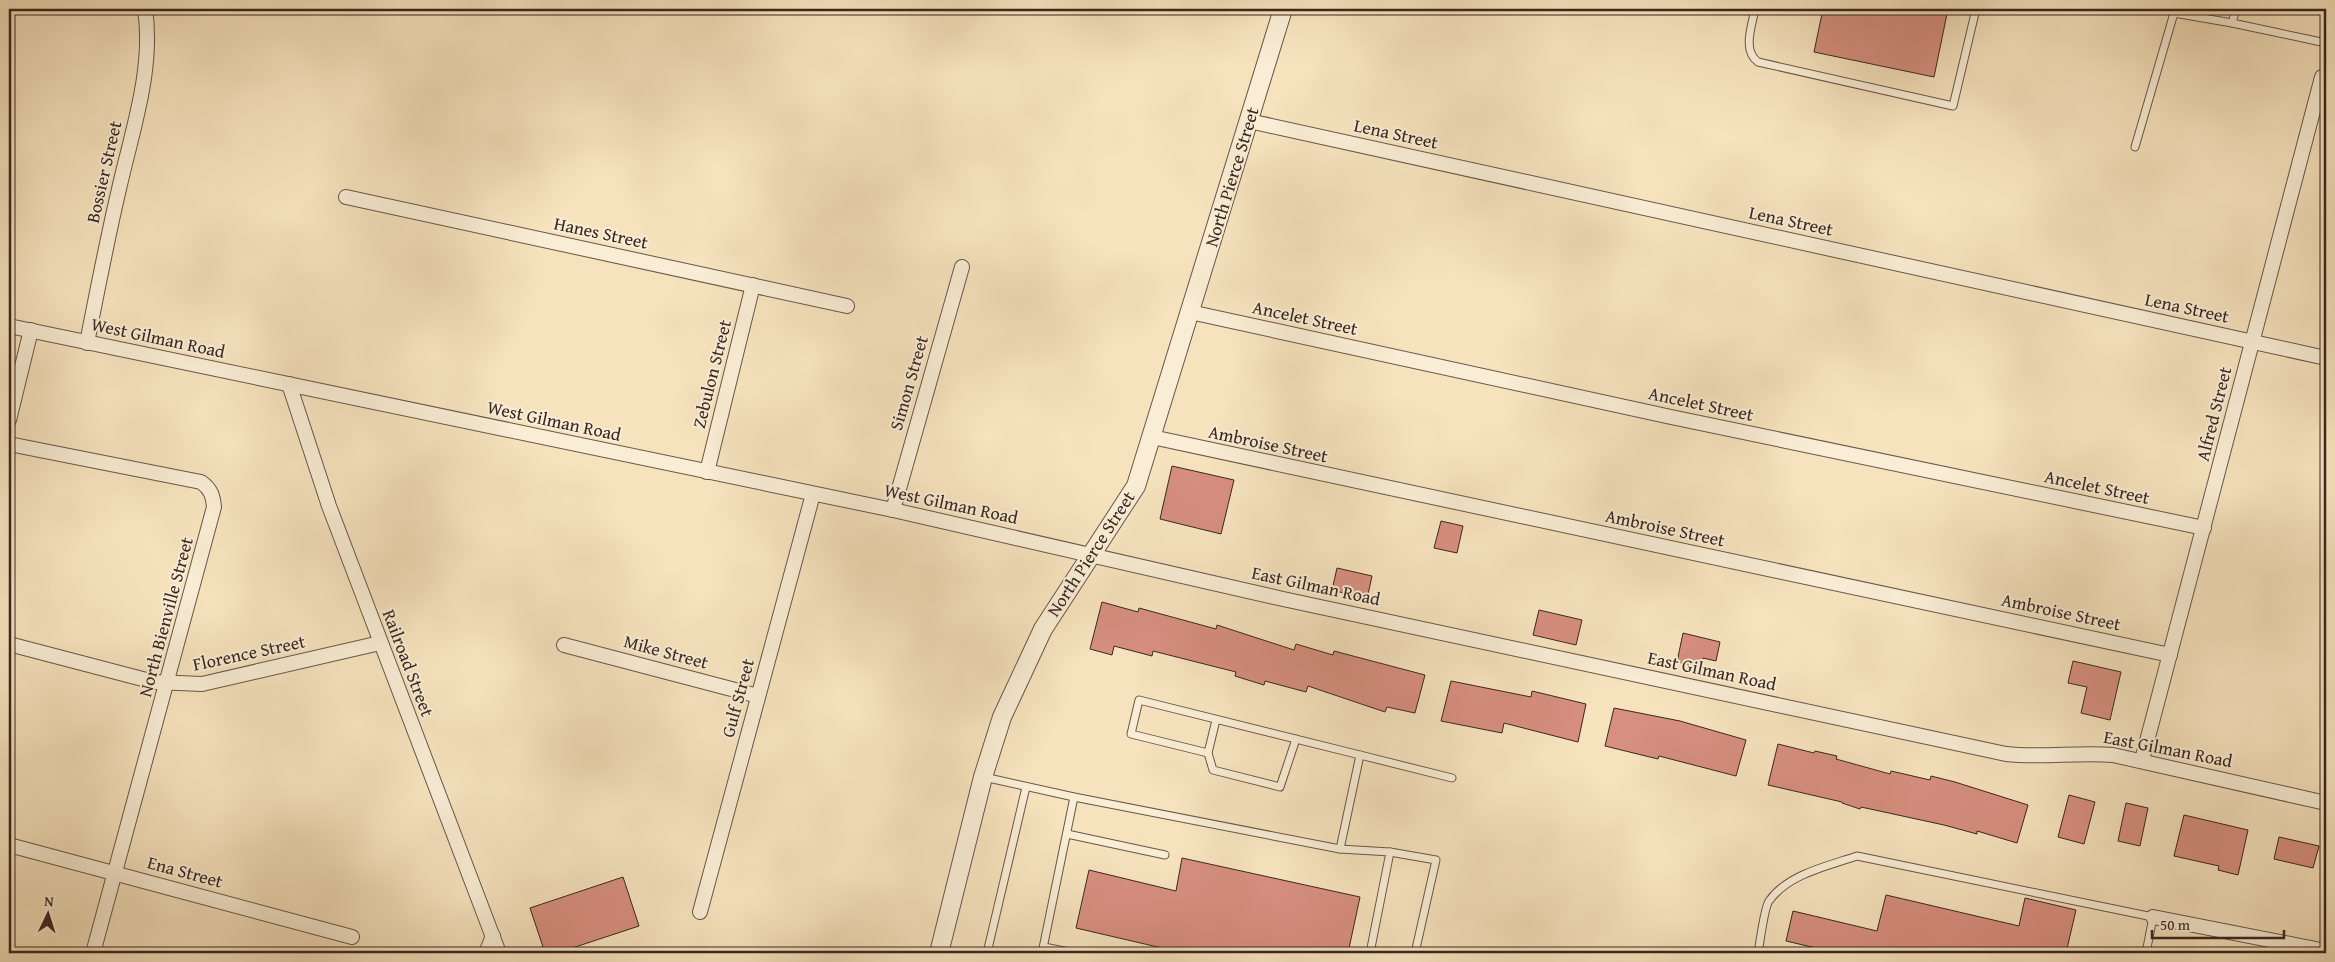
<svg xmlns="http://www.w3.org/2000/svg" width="2335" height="962" font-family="'Gentium Book Plus',serif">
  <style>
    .building { fill: #d78f80; stroke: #38271f }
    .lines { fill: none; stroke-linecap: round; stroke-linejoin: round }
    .service-casing { stroke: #685647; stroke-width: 9 }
    .minor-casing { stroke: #685647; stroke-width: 16 }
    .tertiary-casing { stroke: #685647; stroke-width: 20 }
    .service { stroke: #f9edd5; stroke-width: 7 }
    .minor { stroke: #f9edd5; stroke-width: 14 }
    .tertiary { stroke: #f9edd5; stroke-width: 18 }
    .labels { text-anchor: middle; stroke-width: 4; stroke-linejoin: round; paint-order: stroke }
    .street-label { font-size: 18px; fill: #38271f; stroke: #f9edd5 }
  </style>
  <rect width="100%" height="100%" fill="#f6e3be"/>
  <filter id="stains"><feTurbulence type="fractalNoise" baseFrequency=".004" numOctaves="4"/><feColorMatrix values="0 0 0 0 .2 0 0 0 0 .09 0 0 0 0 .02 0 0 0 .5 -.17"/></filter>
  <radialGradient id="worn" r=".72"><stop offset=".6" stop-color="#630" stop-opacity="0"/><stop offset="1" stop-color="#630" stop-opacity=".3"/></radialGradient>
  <g class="building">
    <polygon points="1823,9 1948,9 1934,77 1814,52"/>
    <polygon points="1172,466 1234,480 1221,534 1160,519"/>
    <polygon points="1441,521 1463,526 1457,553 1434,548"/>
    <polygon points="1337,568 1372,576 1367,599 1332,590"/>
    <polygon points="1102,602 1138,612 1139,608 1216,629 1217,625 1294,650 1296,644 1333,655 1334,651 1425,675 1415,713 1387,707 1385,712 1308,686 1306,692 1265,681 1264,685 1235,676 1236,672 1153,651 1152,656 1114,646 1112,655 1090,649"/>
    <polygon points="1539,610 1582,620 1576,645 1533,635"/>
    <polygon points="1683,633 1720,642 1716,661 1703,658 1701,667 1677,662"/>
    <polygon points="2073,661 2121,672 2110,720 2081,713 2087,687 2068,683"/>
    <polygon points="1451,681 1531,697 1532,691 1586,704 1578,742 1504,723 1502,733 1441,721"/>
    <polygon points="1614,708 1680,721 1746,740 1736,776 1659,756 1658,759 1605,746"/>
    <polygon points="1778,744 1814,753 1815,751 1837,756 1836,759 1890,774 1891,771 1930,780 1931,776 1955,782 2028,805 2017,843 1977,831 1977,834 1944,825 1861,807 1860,809 1842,803 1842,802 1768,785"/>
    <polygon points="2069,795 2095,802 2084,844 2058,837"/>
    <polygon points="2126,803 2148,808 2140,846 2118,841"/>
    <polygon points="2184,815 2248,830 2238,875 2218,870 2219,866 2174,856"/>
    <polygon points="2279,837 2319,846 2313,868 2274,859"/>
    <polygon points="1182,858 1360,897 1348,953 1161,953 1162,948 1076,928 1089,870 1176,891"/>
    <polygon points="623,877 639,926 557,953 545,953 530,908"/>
    <polygon points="1886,895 2019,926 2025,898 2076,910 2066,953 1828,953 1829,951 1786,941 1793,911 1877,931"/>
  </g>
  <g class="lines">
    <defs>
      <g id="service">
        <path d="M 1755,9 C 1752,26 1742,50 1758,62 L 1953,106 L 1976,9"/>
        <polyline points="2236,9 2232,23 2326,43"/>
        <polyline points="2135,147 2174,13 2232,23"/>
        <polyline points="1216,720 1208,753 1131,734 1139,700 1360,755 1340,849"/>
        <polyline points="1208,753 1213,770 1280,787 1296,739"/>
        <polyline points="1360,755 1452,778"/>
        <polyline points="984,777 1074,797 1340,849 1390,852 1370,953"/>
        <polyline points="1067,834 1165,855"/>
        <polyline points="1390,852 1436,860 1415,953"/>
        <polyline points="1044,947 1074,953"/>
        <polyline points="987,953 1026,787"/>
        <polyline points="1042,953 1074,797"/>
        <path d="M 1758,953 C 1760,943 1764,908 1769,901 C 1788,874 1828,866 1857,856 L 2153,917 L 2146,953"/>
      </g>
      <g id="minor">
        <polyline points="1249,121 2326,358"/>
        <polyline points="346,197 847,306"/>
        <polyline points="1190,312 1671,417 2204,528"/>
        <path d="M 9,326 L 893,510 L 1283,599 L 2006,754 C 2042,758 2078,752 2113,755 L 2326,803"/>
        <path d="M 87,343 C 97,292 107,240 119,189 C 132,131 154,69 145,9"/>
        <polyline points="289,384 329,506 499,953"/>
        <polyline points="9,420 31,330"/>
        <polyline points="1152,437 2170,655"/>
        <path d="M 9,444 L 201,482 C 211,489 213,496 214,507 L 93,953"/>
        <polyline points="707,472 753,285"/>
        <polyline points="893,510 962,267"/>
        <polyline points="9,644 154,682 202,684 380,643"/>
        <polyline points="564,645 758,696"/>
        <polyline points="2142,760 2322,77"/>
        <polyline points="9,845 352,937"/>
        <polyline points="700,912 813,494"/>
        <polyline points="2153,917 2326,951"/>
        <polyline points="486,953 493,936"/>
      </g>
      <polyline id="tertiary" points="939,953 983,777 1002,717 1043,629 1136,486 1283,9"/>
    </defs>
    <use href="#service" class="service-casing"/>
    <use href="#minor" class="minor-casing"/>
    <use href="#tertiary" class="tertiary-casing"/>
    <use href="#service" class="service"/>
    <use href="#minor" class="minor"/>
    <use href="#tertiary" class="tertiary"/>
  </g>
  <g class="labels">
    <g class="street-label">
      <text transform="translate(1396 134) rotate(12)" y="6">Lena Street</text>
      <text transform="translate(104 172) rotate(-77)" y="6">Bossier Street</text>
      <text transform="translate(1232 177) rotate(-73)" y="6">North Pierce Street</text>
      <text transform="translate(1791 221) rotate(12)" y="6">Lena Street</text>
      <text transform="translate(601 233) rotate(12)" y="6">Hanes Street</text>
      <text transform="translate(2187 308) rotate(12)" y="6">Lena Street</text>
      <text transform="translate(1305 318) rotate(12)" y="6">Ancelet Street</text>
      <text transform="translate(158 338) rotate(12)" y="6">West Gilman Road</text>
      <text transform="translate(712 374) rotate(-76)" y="6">Zebulon Street</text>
      <text transform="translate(909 383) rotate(-74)" y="6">Simon Street</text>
      <text transform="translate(1701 404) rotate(12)" y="6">Ancelet Street</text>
      <text transform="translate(2214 414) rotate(-76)" y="6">Alfred Street</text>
      <text transform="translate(554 421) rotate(12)" y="6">West Gilman Road</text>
      <text transform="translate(1268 444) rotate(12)" y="6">Ambroise Street</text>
      <text transform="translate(2097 487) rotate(12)" y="6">Ancelet Street</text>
      <text transform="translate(951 504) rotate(12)" y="6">West Gilman Road</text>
      <text transform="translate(1665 528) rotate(12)" y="6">Ambroise Street</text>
      <text transform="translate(1091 554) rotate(-57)" y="6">North Pierce Street</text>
      <text transform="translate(1316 586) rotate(12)" y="6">East Gilman Road</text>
      <text transform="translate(2061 612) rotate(12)" y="6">Ambroise Street</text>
      <text transform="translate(166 617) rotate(-75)" y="6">North Bienville Street</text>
      <text transform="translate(666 652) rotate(15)" y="6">Mike Street</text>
      <text transform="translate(249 653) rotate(-12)" y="6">Florence Street</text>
      <text transform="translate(408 663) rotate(69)" y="6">Railroad Street</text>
      <text transform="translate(1712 671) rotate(12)" y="6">East Gilman Road</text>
      <text transform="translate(738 698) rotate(-75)" y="6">Gulf Street</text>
      <text transform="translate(2168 749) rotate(11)" y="6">East Gilman Road</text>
      <text transform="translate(185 872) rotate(15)" y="6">Ena Street</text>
    </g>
  </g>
  <rect width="2335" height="962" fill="none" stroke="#f6e3be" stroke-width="30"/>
  <rect x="10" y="10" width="2315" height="942" fill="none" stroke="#38271f" stroke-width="2.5"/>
  <rect x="15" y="15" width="2305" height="932" fill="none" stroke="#38271f"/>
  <g transform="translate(48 914) rotate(4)" stroke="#f9edd5" stroke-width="4" paint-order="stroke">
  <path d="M0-4L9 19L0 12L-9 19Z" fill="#38271f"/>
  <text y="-8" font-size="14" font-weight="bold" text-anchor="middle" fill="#38271f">N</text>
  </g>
  <path d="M2152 930v8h132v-8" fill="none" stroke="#38271f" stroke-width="2.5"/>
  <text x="2160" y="930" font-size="15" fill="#38271f" stroke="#f9edd5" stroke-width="4" paint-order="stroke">50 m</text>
  <rect width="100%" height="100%" filter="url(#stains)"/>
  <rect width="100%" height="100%" fill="url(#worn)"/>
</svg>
